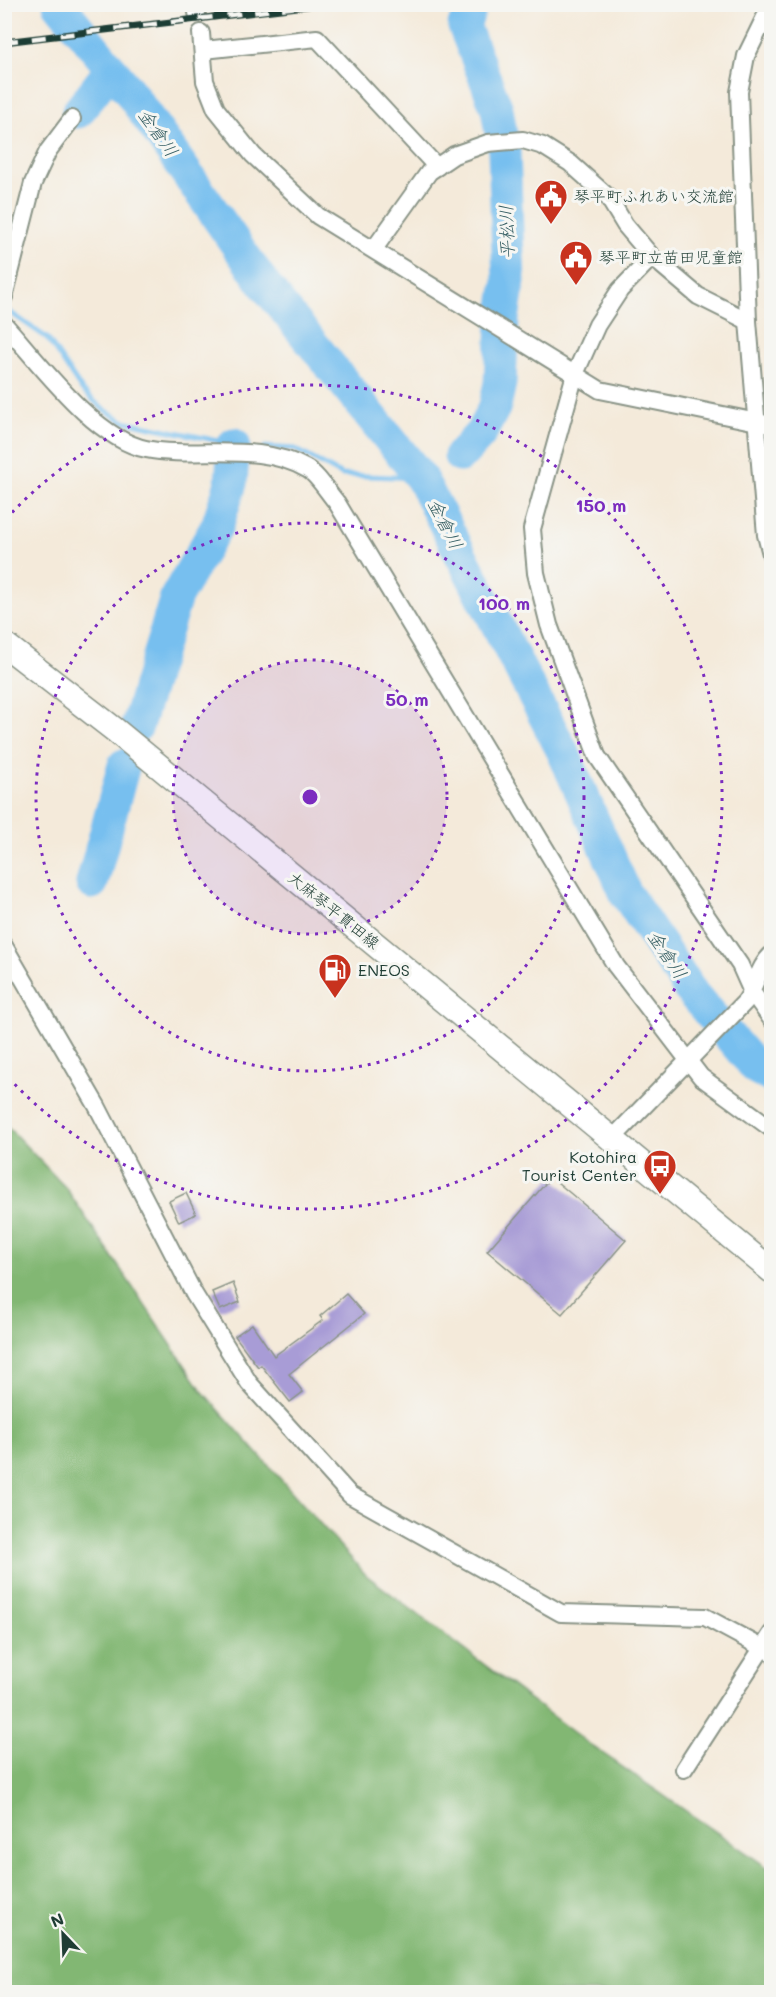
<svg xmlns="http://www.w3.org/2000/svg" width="776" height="1997" font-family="Mali,'Klee One',sans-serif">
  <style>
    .forest { fill: #82b773; stroke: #507a54; stroke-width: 1.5 }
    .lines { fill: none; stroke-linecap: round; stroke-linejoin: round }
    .stream { stroke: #77bfef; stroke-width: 5 }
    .river { stroke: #77bfef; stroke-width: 33 }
    .building { fill: #a89cd6 }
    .minor-casing { stroke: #8a9487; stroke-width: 20 }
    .secondary-casing { stroke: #8a9487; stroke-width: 27 }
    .minor { stroke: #fff; stroke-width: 16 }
    .secondary { stroke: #fff; stroke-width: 24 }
    .rail-casing { stroke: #1f3d34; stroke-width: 7 }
    .rail { stroke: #f6f6f2; stroke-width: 4.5; stroke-dasharray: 14; stroke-linecap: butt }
    .ring { fill: none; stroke: #7b2cbf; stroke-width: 3; stroke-dasharray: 3 6 }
    .labels { text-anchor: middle; stroke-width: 6; stroke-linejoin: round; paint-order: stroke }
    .poi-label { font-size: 16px; fill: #1f3d34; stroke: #f6f6f2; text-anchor: start }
    .street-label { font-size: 16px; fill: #1f3d34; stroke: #f6f6f2 }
    .water-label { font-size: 18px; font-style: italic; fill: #355e63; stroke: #f6f6f2 }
    .centre { fill: #7b2cbf; stroke: #f6f6f2; stroke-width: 3 }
    .ring-label { font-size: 18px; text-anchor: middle; font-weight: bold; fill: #7b2cbf; stroke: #f6f6f2; stroke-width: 6; stroke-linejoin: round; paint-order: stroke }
  </style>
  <rect width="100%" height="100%" fill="#f6f6f2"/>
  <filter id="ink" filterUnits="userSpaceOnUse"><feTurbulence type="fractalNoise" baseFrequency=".0167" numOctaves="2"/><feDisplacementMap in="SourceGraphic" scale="12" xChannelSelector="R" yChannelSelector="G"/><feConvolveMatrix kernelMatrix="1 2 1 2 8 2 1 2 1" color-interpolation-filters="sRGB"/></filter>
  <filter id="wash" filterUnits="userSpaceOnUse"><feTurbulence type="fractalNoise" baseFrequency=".008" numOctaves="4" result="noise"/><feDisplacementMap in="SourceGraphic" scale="24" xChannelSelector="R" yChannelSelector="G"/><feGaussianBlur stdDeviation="1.35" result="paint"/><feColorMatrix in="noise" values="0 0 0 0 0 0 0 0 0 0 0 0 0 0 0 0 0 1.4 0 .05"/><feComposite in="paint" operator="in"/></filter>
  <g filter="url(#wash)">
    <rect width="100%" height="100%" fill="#f4eada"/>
    <polygon class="forest" points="4,1123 66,1188 203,1392 366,1575 585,1741 771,1870 771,1992 5,1992"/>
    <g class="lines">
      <g class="stream">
        <polyline points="4,308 47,338 82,390 103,409 123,421 238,445"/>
        <polyline points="265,447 295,449 342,475 421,478"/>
      </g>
      <g class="river">
        <polyline points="59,4 129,91 264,284 421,478 564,754 626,894 692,993 757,1069 772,1077"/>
        <polyline points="78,112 111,69"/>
        <polyline points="460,456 481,433 495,406 500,383 503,319 509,281 504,151 497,109 464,26 472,4"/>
        <polyline points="137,726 176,597 217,526 231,483 234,444"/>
        <polyline points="92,883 124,765"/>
      </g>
    </g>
    <g id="blocks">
      <g class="building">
        <polygon points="551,1177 626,1240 562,1314 487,1251"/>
        <polygon points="186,1193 196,1214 179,1222 169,1201"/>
        <polygon points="233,1283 240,1302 220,1310 212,1292"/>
        <polygon points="346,1294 364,1314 289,1374 303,1392 290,1402 261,1365 258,1367 235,1336 252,1324 274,1356 323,1320 320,1316"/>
      </g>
    </g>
  </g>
  <g filter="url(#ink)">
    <use href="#blocks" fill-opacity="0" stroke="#8a9487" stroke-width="1.5"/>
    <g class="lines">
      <defs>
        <g id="minor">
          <polyline points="197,4 197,13"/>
          <polyline points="772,14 767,13 746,56 739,92 748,321 766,535 772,558"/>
          <polyline points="201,33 205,81 216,109 253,155 318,216 600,390 772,425"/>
          <polyline points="204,50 317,38 437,167"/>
          <polyline points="374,249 429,172 454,155 488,143 523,140 543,146 570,163 608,197 625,225 652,257 698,296 748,321"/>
          <polyline points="652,257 620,290 597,325 575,374 532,529 536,573 549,625 597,756 740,965 752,992 772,1020"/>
          <polyline points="4,297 33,183 48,151 72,119"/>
          <path d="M 4,324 C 39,362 94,439 146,449 C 196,459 259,441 307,469 C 318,475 328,493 337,503 L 616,966 L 701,1077 L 772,1129"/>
          <polyline points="4,946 97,1106 194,1294 249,1383 350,1495 561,1613 705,1617 772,1653"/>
          <path d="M 613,1138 L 745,1002 C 756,987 758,967 772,954"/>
          <polyline points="684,1769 772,1633"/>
        </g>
        <polyline id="secondary" points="4,644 115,730 772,1271"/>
      </defs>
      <use href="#minor" class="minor-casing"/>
      <use href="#secondary" class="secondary-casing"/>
      <use href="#minor" class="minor"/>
      <use href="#secondary" class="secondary"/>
      <defs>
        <polyline id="rail" points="4,42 323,4"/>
      </defs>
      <use href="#rail" class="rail-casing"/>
      <use href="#rail" class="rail"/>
    </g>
  </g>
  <circle cx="310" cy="797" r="137" fill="#7b2cbf" fill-opacity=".12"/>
  <g class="ring">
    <circle cx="310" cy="797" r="137"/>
    <circle cx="310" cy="797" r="274"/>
    <path d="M6 519A412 412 0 1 1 6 1075"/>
  </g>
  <defs>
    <symbol id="civic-pin" viewBox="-11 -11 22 30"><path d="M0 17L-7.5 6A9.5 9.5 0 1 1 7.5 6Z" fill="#c8321e" stroke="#f6f6f2"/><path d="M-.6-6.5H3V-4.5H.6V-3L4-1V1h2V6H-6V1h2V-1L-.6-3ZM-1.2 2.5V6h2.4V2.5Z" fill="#fff"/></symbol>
    <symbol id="fuel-pin" viewBox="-11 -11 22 30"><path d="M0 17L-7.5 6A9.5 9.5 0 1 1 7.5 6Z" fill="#c8321e" stroke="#f6f6f2"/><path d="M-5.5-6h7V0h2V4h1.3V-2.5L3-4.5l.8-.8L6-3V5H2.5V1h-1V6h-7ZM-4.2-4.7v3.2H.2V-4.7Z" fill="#fff"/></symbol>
    <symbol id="bus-pin" viewBox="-11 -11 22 30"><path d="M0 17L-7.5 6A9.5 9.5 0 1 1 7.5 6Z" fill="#c8321e" stroke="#f6f6f2"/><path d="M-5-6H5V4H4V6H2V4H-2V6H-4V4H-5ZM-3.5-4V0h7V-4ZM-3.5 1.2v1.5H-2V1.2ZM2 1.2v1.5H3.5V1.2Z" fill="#fff"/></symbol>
  </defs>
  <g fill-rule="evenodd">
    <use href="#civic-pin" x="532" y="177" width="38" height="52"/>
    <use href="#civic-pin" x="557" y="238" width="38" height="52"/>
    <use href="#fuel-pin" x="316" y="951" width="38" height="52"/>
    <use href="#bus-pin" x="641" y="1147" width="38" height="52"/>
  </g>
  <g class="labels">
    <g class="poi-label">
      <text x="574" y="202">琴平町ふれあい交流館</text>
      <text x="599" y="263">琴平町立苗田児童館</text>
      <text x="358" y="976">ENEOS</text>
      <text x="637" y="1163" text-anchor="end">Kotohira<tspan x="637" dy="18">Tourist Center</tspan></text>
    </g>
    <g class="street-label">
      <text transform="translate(334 910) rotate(39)" y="6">大麻琴平貫田線</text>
    </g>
    <g class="water-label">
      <text transform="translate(158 133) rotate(55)" y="6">金倉川</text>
      <text transform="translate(507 232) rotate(-92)" y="6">平松川</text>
      <text transform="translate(445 524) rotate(63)" y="6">金倉川</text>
      <text transform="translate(667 955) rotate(56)" y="6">金倉川</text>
    </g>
  </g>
  <circle cx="310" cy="797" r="9" class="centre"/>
  <g class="ring-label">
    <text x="601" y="512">150 m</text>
    <text x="504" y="610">100 m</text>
    <text x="407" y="706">50 m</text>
  </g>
  <rect width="776" height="1997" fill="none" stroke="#f6f6f2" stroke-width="24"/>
  <g transform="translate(63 1934) rotate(337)" stroke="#f6f6f2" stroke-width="4.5" paint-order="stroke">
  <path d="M0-4.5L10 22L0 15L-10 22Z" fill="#1f3d34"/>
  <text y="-9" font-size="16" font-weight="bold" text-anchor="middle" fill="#1f3d34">N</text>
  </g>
</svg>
